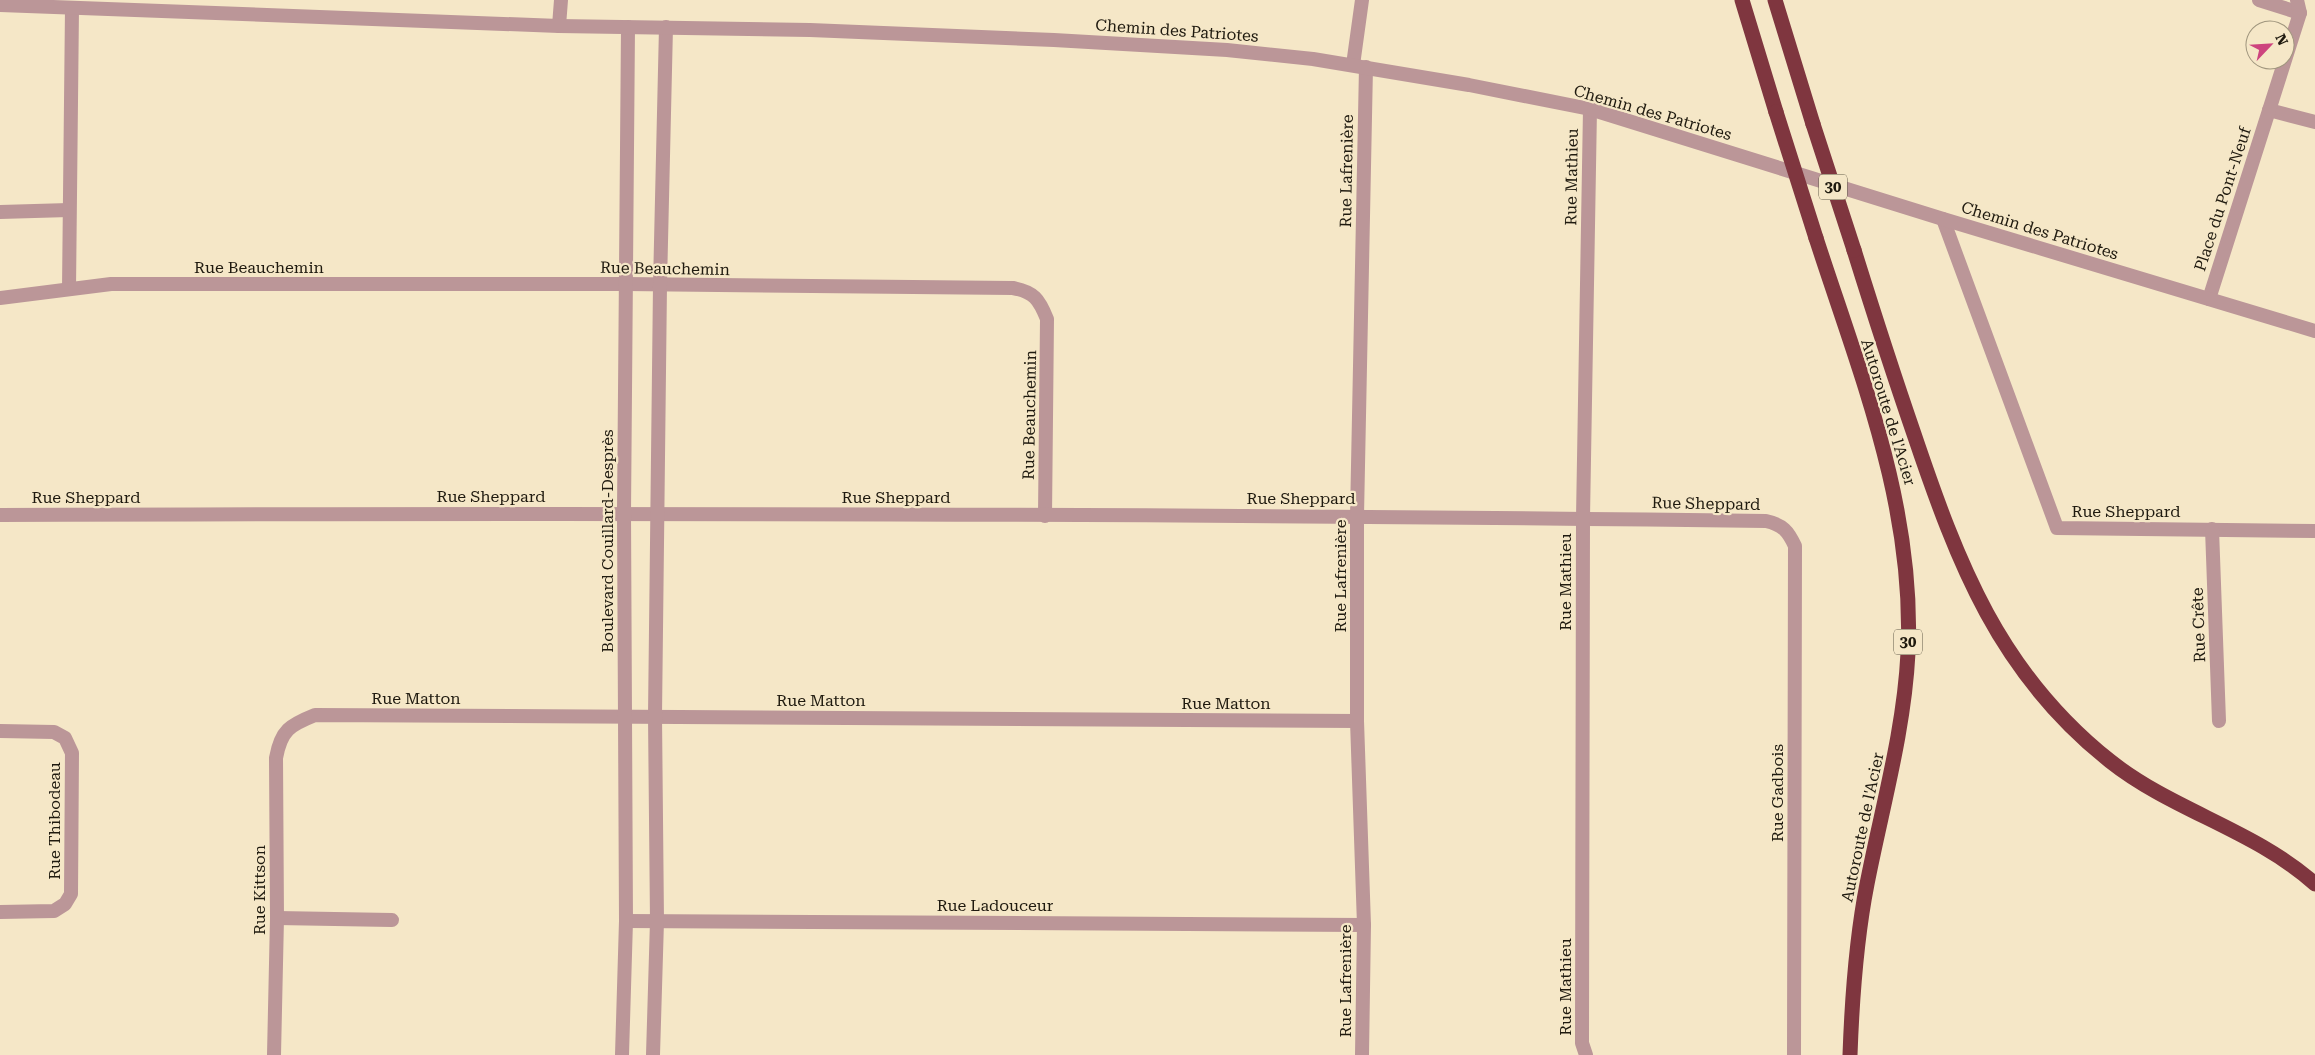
<svg xmlns="http://www.w3.org/2000/svg" width="2315" height="1055" font-family="'Roboto Serif',serif">
  <style>
    .lines { fill: none; stroke-linecap: round; stroke-linejoin: round }
    .minor { stroke: #bb9698; stroke-width: 14 }
    .tertiary { stroke: #bb9698; stroke-width: 14 }
    .motorway { stroke: #7f363f; stroke-width: 15 }
    .motorway-bridge { stroke: #7f363f; stroke-width: 15 }
    .labels { text-anchor: middle; stroke-width: 4.5; stroke-linejoin: round; paint-order: stroke }
    .shield { fill: #f5e7c7; stroke: #5f5846; stroke-width: 1 }
    .shield-label { font-size: 15px; font-weight: bold; fill: #1f1a0f }
    .street-label { font-size: 16px; fill: #1f1a0f; stroke: #f5e7c7 }
  </style>
  <rect width="100%" height="100%" fill="#f5e7c7"/>
  <g class="lines">
    <g class="minor">
      <polyline points="2259,0 2300,13"/>
      <polyline points="559,26 561,0"/>
      <polyline points="1353,65 1362,0"/>
      <polyline points="2269,110 2315,122"/>
      <polyline points="0,212 69,210"/>
      <polyline points="1943,219 2057,528 2315,531"/>
      <polyline points="69,289 72,8"/>
      <path d="M 0,298 L 111,284 L 626,284 L 1013,288 C 1034,292 1039,299 1047,319 L 1045,516"/>
      <polyline points="2209,299 2300,13 2297,0"/>
      <path d="M 0,515 C 589,513 1178,513 1766,521 C 1783,525 1788,531 1795,546 L 1794,1055"/>
      <polyline points="2212,529 2219,721"/>
      <polyline points="0,731 54,732 65,738 72,753 71,894 65,904 54,911 0,912"/>
      <polyline points="277,918 392,920"/>
      <polyline points="626,921 1364,925"/>
      <path d="M 274,1055 L 277,918 L 276,758 C 281,730 290,725 315,715 L 1357,721"/>
      <polyline points="622,1055 626,921 624,513 628,27"/>
      <polyline points="653,1055 657,921 655,716 660,285 666,27"/>
      <polyline points="1362,1055 1364,925 1357,721 1357,516 1366,67"/>
      <polyline points="1586,1055 1582,1043 1583,518 1590,109"/>
    </g>
    <polyline class="tertiary" points="0,5 559,26 810,30 1054,40 1227,50 1313,59 1469,85 1590,109 1943,219 2315,331"/>
    <g class="motorway">
      <polyline points="1742,0 1776,112"/>
      <polyline points="1775,0 1813,124"/>
      <path d="M 1816,238 C 1860,374 1915,506 1908,653 C 1904,732 1882,807 1867,884 C 1856,940 1852,998 1850,1055"/>
      <path d="M 1854,250 C 1873,311 1893,373 1914,434 C 1958,564 1999,673 2110,761 C 2173,811 2255,830 2315,884"/>
    </g>
    <g class="motorway-bridge">
      <polyline points="1776,112 1816,238"/>
      <polyline points="1813,124 1854,250"/>
    </g>
  </g>
  <g class="labels">
    <g class="shield">
      <rect x="1819" y="174.5" width="28" height="25" rx="4"/>
      <rect x="1894" y="629.5" width="28" height="25" rx="4"/>
    </g>
    <g class="shield-label">
      <text x="1833" y="192">30</text>
      <text x="1908" y="647">30</text>
    </g>
    <g class="street-label">
      <text transform="translate(1177 30) rotate(4)" y="6">Chemin des Patriotes</text>
      <text transform="translate(1653 112) rotate(16)" y="6">Chemin des Patriotes</text>
      <text transform="translate(1346 171) rotate(-89)" y="6">Rue Lafrenière</text>
      <text transform="translate(1571 177) rotate(-89)" y="6">Rue Mathieu</text>
      <text transform="translate(2222 199) rotate(-72)" y="6">Place du Pont-Neuf</text>
      <text transform="translate(2040 230) rotate(17)" y="6">Chemin des Patriotes</text>
      <text x="259" y="273">Rue Beauchemin</text>
      <text transform="translate(665 268) rotate(1)" y="6">Rue Beauchemin</text>
      <text transform="translate(1889 412) rotate(73)" y="6">Autoroute de l'Acier</text>
      <text transform="translate(1029 415) rotate(-89)" y="6">Rue Beauchemin</text>
      <text x="491" y="502">Rue Sheppard</text>
      <text x="86" y="503">Rue Sheppard</text>
      <text x="896" y="503">Rue Sheppard</text>
      <text x="1301" y="504">Rue Sheppard</text>
      <text transform="translate(1706 503) rotate(1)" y="6">Rue Sheppard</text>
      <text x="2126" y="517">Rue Sheppard</text>
      <text transform="translate(607 541) rotate(-90)" y="6">Boulevard Couillard-Desprès</text>
      <text transform="translate(1340 576) rotate(-90)" y="6">Rue Lafrenière</text>
      <text transform="translate(1565 582) rotate(-90)" y="6">Rue Mathieu</text>
      <text transform="translate(2198 625) rotate(-92)" y="6">Rue Crête</text>
      <text x="416" y="704">Rue Matton</text>
      <text x="821" y="706">Rue Matton</text>
      <text x="1226" y="709">Rue Matton</text>
      <text transform="translate(1777 793) rotate(-90)" y="6">Rue Gadbois</text>
      <text transform="translate(54 821) rotate(-90)" y="6">Rue Thibodeau</text>
      <text transform="translate(1862 827) rotate(-78)" y="6">Autoroute de l'Acier</text>
      <text transform="translate(259 890) rotate(-90)" y="6">Rue Kittson</text>
      <text x="995" y="911">Rue Ladouceur</text>
      <text transform="translate(1345 981) rotate(-90)" y="6">Rue Lafrenière</text>
      <text transform="translate(1565 987) rotate(-90)" y="6">Rue Mathieu</text>
    </g>
  </g>
  <g transform="translate(2270 45) rotate(65)"><circle r="24" fill="#f5e7c7" stroke="#9f957d"/>
  <path d="M0-4L9 19L0 12L-9 19Z" fill="#cd447e"/>
  <text y="-8" font-size="14" font-weight="bold" text-anchor="middle" fill="#1f1a0f">N</text>
  </g>
</svg>
